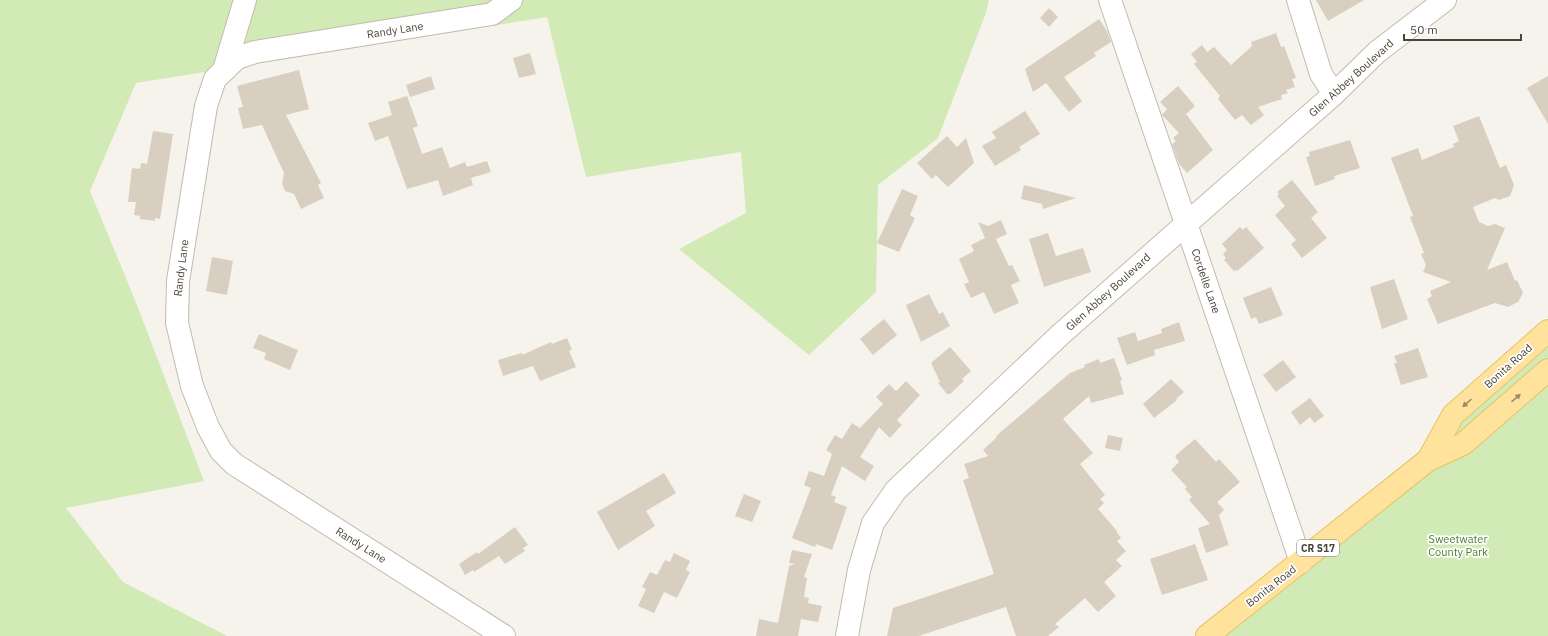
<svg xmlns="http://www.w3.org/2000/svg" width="1548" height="636" font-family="'IBM Plex Sans',sans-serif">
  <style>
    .green { fill: #d2eab5 }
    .building { fill: #d8cfc1 }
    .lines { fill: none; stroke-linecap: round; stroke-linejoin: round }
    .minor-casing { stroke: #c2bbae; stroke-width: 24 }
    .major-casing { stroke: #e6c16a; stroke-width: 24 }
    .minor { stroke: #fff; stroke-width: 22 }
    .major { stroke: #ffe39c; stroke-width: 22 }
    .oneway { fill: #9c8c66 }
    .labels { text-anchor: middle; stroke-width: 3.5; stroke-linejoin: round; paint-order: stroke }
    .shield { fill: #fff; stroke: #817c74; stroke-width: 1 }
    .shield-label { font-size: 10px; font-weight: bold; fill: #4b4439 }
    .street-label { font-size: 11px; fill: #4b4439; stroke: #fff }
    .park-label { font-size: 11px; fill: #4a7f2a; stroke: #fff }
  </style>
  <rect width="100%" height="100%" fill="#f6f3ec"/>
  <g class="green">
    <polygon points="0,0 989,0 986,13 938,138 878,185 876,292 809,355 679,249 746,213 741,152 586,177 547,17 136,83 90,191 137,305 204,481 66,508 123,582 227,636 0,636"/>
    <polygon points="1548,344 1548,636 1205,636"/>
  </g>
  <g class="building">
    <polygon points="1316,0 1364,0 1328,21"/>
    <polygon points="1049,8 1058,17 1049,27 1040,18"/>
    <polygon points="1099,19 1107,31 1111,42 1094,53 1096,56 1064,77 1082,101 1069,112 1046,83 1033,92 1025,69"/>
    <polygon points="1276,33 1281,47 1284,46 1296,78 1292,79 1295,87 1286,90 1288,93 1281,95 1282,99 1258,107 1264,115 1251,125 1242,115 1235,120 1218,99 1220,96 1194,64 1197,62 1191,54 1202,45 1207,52 1214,47 1231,65 1252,46 1251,42"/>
    <polygon points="530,53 536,74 519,78 513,58"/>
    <polygon points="299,70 309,109 286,115 321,183 318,185 324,198 301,209 294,194 285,191 282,184 284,173 262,125 243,129 238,108 243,107 237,86"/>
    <polygon points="431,76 435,89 410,97 406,85"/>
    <polygon points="1548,76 1548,124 1527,88"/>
    <polygon points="1178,86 1195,106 1186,114 1213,150 1187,173 1179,164 1172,144 1176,141 1173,138 1179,133 1162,115 1167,109 1160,102"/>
    <polygon points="407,96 418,126 413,128 422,154 442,147 450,168 465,162 467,167 487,161 491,172 471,178 473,185 443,196 438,180 407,189 388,136 375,141 368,123 392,115 388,102"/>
    <polygon points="1025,111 1040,134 1019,147 1021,150 995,166 982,146 996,138 992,132"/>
    <polygon points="1479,116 1500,168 1506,165 1514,185 1510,196 1499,200 1495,198 1473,207 1479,222 1488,226 1495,224 1505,228 1487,270 1507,262 1515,281 1517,280 1523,293 1518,302 1508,307 1495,303 1438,324 1427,299 1432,296 1430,291 1451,282 1423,272 1426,265 1421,254 1424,253 1410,217 1413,216 1391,158 1418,148 1422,160 1454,147 1453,144 1459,141 1453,126"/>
    <polygon points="153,131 173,134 160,219 155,218 155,221 140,219 140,216 134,215 136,202 128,202 132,168 140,169 141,163 147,164"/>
    <polygon points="947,136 957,147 966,138 974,163 948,187 936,175 932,179 917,163"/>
    <polygon points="1350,140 1360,168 1334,176 1335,179 1315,186 1306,157 1310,156 1309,152"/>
    <polygon points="1292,180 1318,212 1311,218 1327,238 1302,258 1291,244 1296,240 1275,215 1285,206 1277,196 1279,194 1277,192"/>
    <polygon points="1024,185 1076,198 1043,209 1042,204 1021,199"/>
    <polygon points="902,189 918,196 910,215 915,218 899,252 877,243"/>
    <polygon points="1001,220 1007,234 996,239 1009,266 1012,265 1020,281 1011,285 1019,303 994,314 984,292 971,298 964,284 969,282 959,259 974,251 971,245 985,238 978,222 988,226"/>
    <polygon points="1240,227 1243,230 1246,227 1264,248 1237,271 1236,270 1234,271 1224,260 1226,258 1223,254 1227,250 1222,244"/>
    <polygon points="1048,233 1056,256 1083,248 1091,272 1044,287 1029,239"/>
    <polygon points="212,257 233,261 227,295 206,291"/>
    <polygon points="1394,279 1408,319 1382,329 1370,287"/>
    <polygon points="1271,287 1283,315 1259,324 1256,317 1251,319 1243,298"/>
    <polygon points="929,294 939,314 943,312 950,326 921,342 906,305"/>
    <polygon points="884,319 897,335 873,355 860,339"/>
    <polygon points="1179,322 1185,341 1154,350 1155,355 1127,365 1117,338 1135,332 1138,341 1162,333 1161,329"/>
    <polygon points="259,334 298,350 290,370 264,359 266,353 253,348"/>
    <polygon points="567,338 572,350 569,351 576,367 540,381 533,366 503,376 498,360 522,353 522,355 551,342 552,344"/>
    <polygon points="950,347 971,371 962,379 964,381 950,394 947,394 938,383 940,382 931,363"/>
    <polygon points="1418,348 1428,377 1401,385 1394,363 1397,363 1394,356"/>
    <polygon points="1114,358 1122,380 1120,381 1124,394 1091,403 1089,396 1063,419 1093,453 1080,464 1105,495 1100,499 1104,503 1098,509 1117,531 1116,531 1121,538 1117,541 1126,551 1116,560 1122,566 1104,582 1116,596 1098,612 1085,598 1055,624 1059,627 1048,636 1016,636 1006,607 919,636 887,636 893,608 994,574 963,480 969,478 964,464 988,456 983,450 997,437 996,436 1070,373 1085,367 1084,365 1099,359 1100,363"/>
    <polygon points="1283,360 1296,377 1276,392 1263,375"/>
    <polygon points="1171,379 1184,392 1176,399 1177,400 1154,418 1143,404"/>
    <polygon points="906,381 920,395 897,420 902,425 899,428 890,438 879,427 860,457 874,466 865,481 842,466 831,495 836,497 834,502 847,507 832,550 816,544 815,547 792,538 811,488 804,485 809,471 824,476 832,454 826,450 835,435 842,439 852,423 860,428 883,404 876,397 889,384 896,391"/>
    <polygon points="1310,398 1324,416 1314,423 1310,417 1300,425 1291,412"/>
    <polygon points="1108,435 1123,438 1120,451 1105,448"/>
    <polygon points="1195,439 1216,462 1219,459 1240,482 1217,502 1224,510 1219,515 1229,546 1228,545 1206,553 1198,528 1210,524 1189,500 1192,497 1185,489 1187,487 1171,470 1179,462 1175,456"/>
    <polygon points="664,473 676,493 646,511 655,526 618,550 597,512"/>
    <polygon points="744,494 761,501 752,522 735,516"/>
    <polygon points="515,527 528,545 523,548 525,551 505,564 499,556 474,572 473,570 465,575 459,564 477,552 478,554"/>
    <polygon points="1195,544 1208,580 1162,595 1150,559"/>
    <polygon points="792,550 812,554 804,577 807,578 804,597 809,598 808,603 822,606 818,622 801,619 798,636 756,636 759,619 778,623 789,566 795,564 789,563"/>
    <polygon points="674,553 690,561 686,570 690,572 677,598 664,592 654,613 638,606 646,589 642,587 650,572 657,575 665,560 670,562"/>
  </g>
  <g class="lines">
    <defs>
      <g id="minor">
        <polyline points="1110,0 1301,562"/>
        <polyline points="1298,0 1321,74 1334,94"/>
        <polyline points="224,70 245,0"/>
        <polyline points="504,636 234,464 221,451 208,427 192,386 177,323 178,281 206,106 215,79 237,58 255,52 492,14 511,0"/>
        <polyline points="847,636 859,570 873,523 896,490 1061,334 1334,94 1377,52 1445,0"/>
      </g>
      <g id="major">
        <polyline points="1428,460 1453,415 1548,331"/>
        <polyline points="1207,636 1428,460 1463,444 1548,370"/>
      </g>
    </defs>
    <use href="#minor" class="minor-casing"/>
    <use href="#major" class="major-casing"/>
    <use href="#minor" class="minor"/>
    <use href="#major" class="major"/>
  </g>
  <defs><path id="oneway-solid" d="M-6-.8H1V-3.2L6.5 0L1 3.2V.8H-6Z"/></defs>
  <g class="oneway">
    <use href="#oneway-solid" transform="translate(1516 398) rotate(-41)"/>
    <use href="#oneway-solid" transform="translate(1467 403) rotate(138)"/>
  </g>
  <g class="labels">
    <rect class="shield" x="1297" y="540" width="42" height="16" rx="3"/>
    <g class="shield-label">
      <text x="1318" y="552">CR S17</text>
    </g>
    <g class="street-label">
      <text transform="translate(395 30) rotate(-9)" y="4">Randy Lane</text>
      <text transform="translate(1351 78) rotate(-42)" y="4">Glen Abbey Boulevard</text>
      <text transform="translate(181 268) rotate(-83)" y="4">Randy Lane</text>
      <text transform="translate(1206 281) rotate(71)" y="4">Cordelle Lane</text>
      <text transform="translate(1108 292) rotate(-42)" y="4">Glen Abbey Boulevard</text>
      <text transform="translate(1508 366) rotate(-42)" y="4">Bonita Road</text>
      <text transform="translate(361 545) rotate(32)" y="4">Randy Lane</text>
      <text transform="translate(1271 586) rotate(-38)" y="4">Bonita Road</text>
    </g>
    <g class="park-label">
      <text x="1458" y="543">Sweetwater<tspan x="1458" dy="13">County Park</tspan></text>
    </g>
  </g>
  <path d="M1404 34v6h117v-6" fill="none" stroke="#4b4439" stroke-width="2"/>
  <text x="1410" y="34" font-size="12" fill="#4b4439" stroke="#ffffff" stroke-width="3" paint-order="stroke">50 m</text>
</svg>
